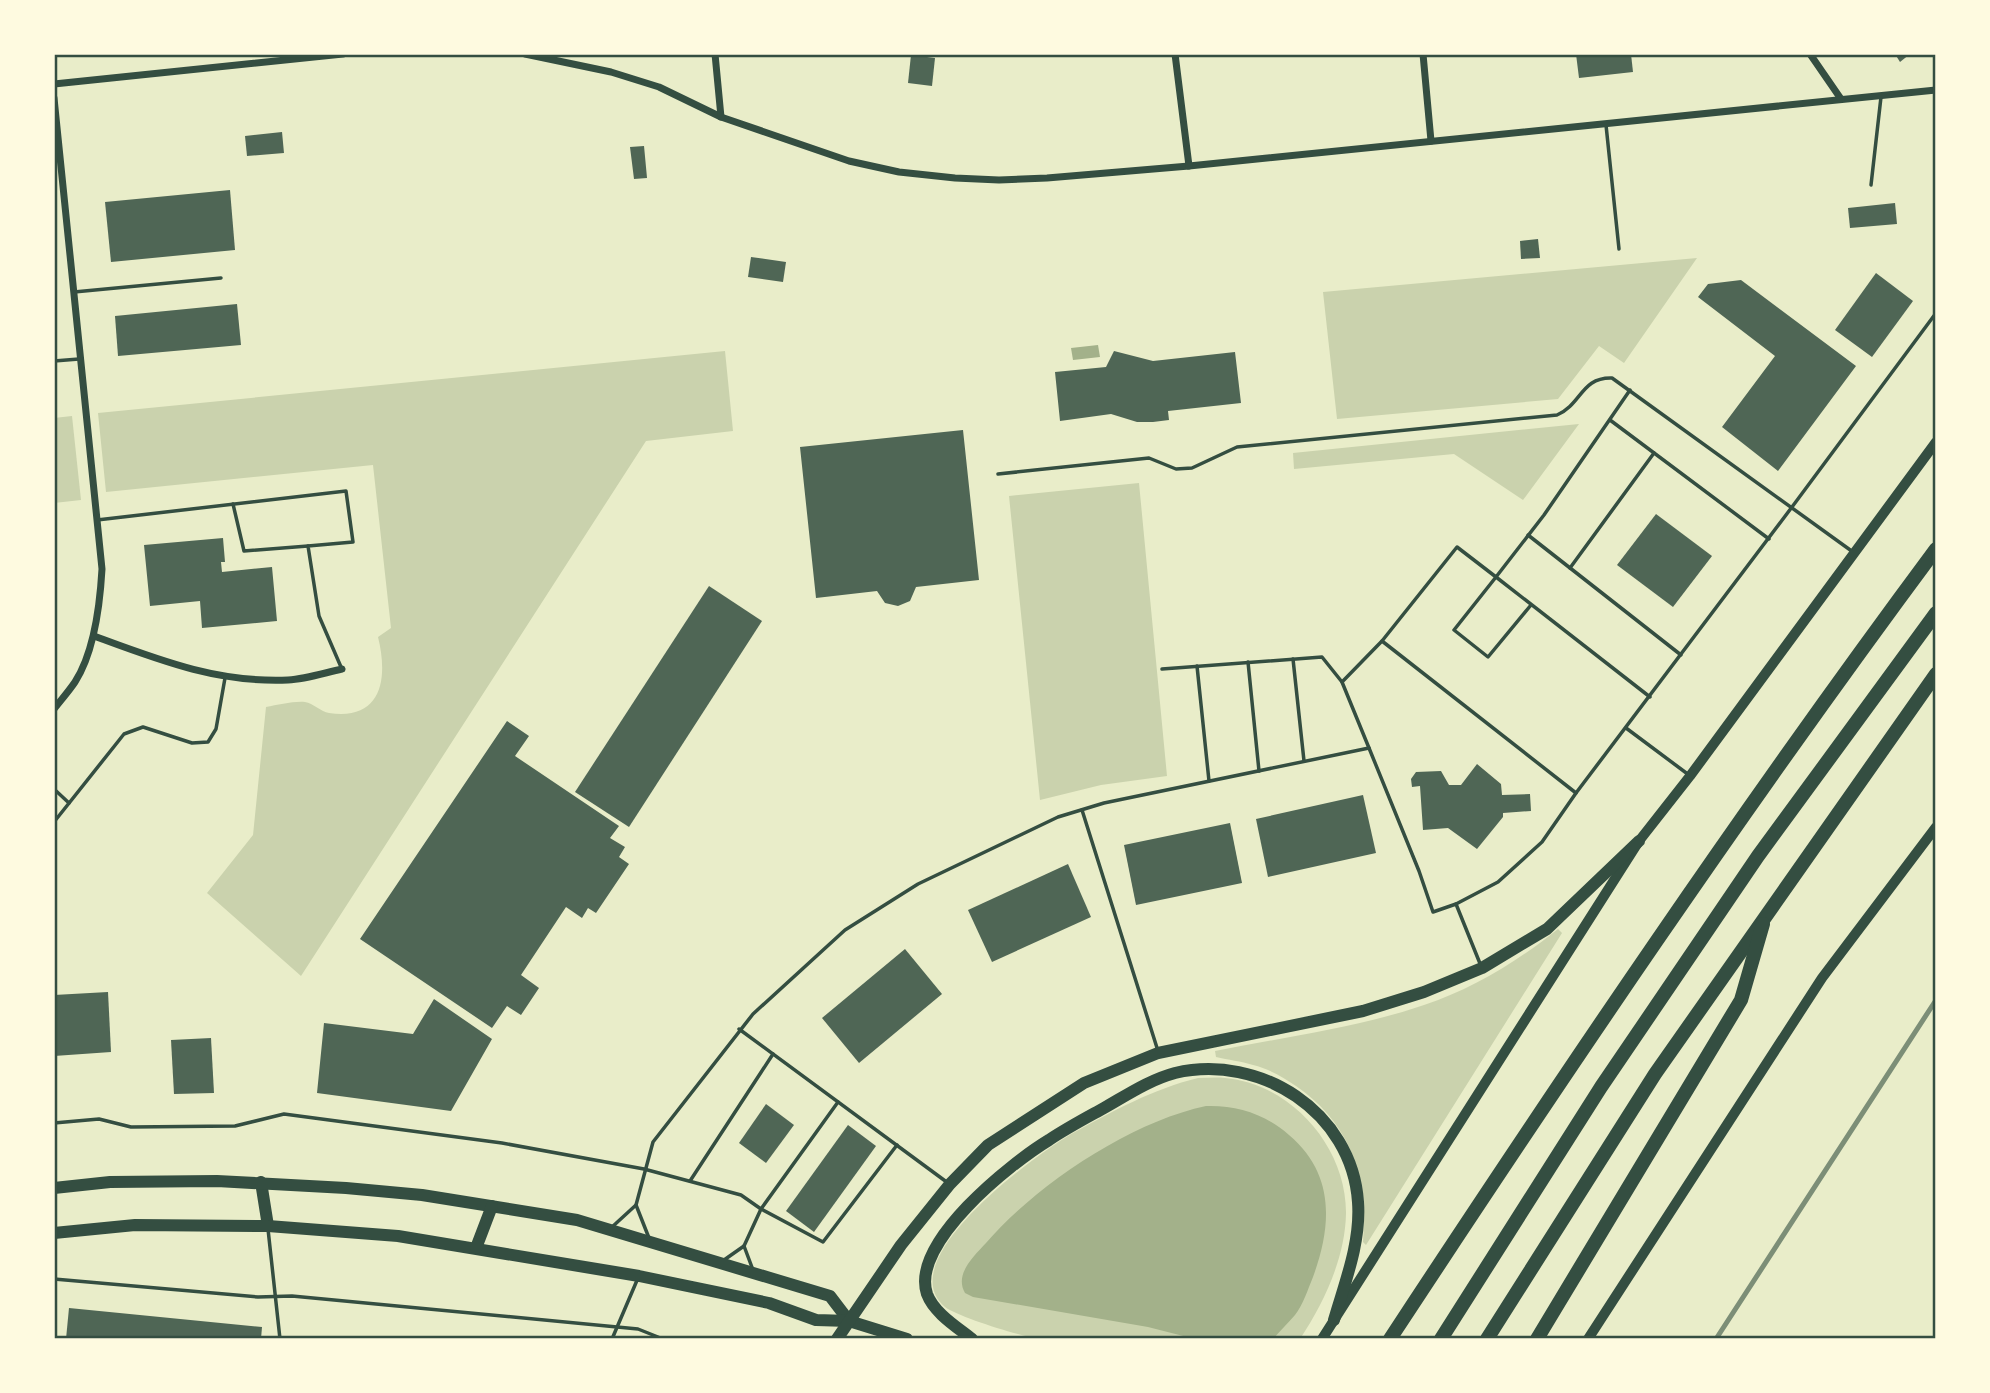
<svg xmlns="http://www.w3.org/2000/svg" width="1990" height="1393" font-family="Arial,sans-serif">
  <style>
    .green { fill: #cad2ad }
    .water { fill: #a3b18a }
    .building { fill: #4f6655 }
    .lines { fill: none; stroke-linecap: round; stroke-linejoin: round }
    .service { stroke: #344e41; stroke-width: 3.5 }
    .minor { stroke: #344e41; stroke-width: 7 }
    .secondary { stroke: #344e41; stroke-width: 10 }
    .primary { stroke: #344e41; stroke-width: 12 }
    .motorway { stroke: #344e41; stroke-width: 14 }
    .rail { stroke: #7c8e77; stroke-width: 5 }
    .neatline { fill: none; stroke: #344e41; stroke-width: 2.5 }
  </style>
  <rect width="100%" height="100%" fill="#e9edc9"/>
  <g class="green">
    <polygon points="1697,258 1624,363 1599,346 1558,399 1337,419 1323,292"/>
    <path d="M 725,351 L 733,431 L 646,441 L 301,976 L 207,893 L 253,835 L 266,707 C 278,705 293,701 305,702 C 313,703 321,712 329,713 C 383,721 388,677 378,637 L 391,628 L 373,465 L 106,492 L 98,413 Z"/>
    <polygon points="72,416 81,500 54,503 54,418"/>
    <polygon points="1579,424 1523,500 1454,454 1294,469 1293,453"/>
    <polygon points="1139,483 1167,776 1101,785 1040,800 1009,496"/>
    <path d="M 1558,929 L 1562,933 L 1366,1245 L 1363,1242 C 1368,1178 1352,1125 1296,1086 C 1283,1077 1269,1069 1253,1065 C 1241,1061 1228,1060 1216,1057 L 1215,1051 C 1284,1037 1357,1028 1424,1005 C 1473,989 1518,961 1558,929 Z"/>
    <path d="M 1198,1078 C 1207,1078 1216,1077 1225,1078 C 1292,1084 1347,1148 1346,1214 C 1345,1258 1324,1303 1300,1339 C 1242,1339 1183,1339 1125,1339 C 1097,1339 1068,1342 1040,1339 C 1023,1337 958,1317 945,1307 C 889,1260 1038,1153 1073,1133 C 1113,1111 1153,1089 1198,1078 Z"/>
  </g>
  <g class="water">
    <polygon points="1098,345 1100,357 1073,360 1071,348"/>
    <path d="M 1206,1106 C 1237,1105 1265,1114 1289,1135 C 1335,1174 1332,1225 1313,1277 C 1308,1289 1303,1305 1295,1315 C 1288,1323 1280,1331 1273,1339 L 1195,1339 L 1148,1327 L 973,1297 L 965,1293 C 954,1274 974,1256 986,1243 C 1036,1185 1130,1122 1206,1106 Z"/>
  </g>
  <g class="building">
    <polygon points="1576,54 1631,54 1633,72 1579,78"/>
    <polygon points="1895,54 1910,54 1900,62"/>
    <polygon points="911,55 935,58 932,86 908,83"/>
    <polygon points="282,132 284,153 247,156 245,136"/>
    <polygon points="644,146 647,178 634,179 630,147"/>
    <polygon points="230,190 235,250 111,262 105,202"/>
    <polygon points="1895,203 1897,224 1850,228 1848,208"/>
    <polygon points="1538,239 1540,258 1521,259 1520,241"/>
    <polygon points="751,257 786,262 783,282 748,277"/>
    <polygon points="1876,273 1913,301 1872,357 1835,330"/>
    <polygon points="1741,280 1856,366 1778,471 1722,427 1775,356 1698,297 1708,284"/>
    <polygon points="237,304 241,345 118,356 115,316"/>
    <polygon points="1114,351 1153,361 1235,352 1241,403 1168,411 1169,420 1153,422 1137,422 1111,414 1060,421 1055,372 1106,367"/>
    <polygon points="963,430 979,580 916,587 910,601 898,606 885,603 877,591 816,598 800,447"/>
    <polygon points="1656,514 1712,556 1673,607 1617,565"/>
    <polygon points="223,538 225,562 221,562 222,572 272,567 277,621 202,628 200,601 150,606 144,545"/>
    <polygon points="709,586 762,621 629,827 575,792"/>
    <polygon points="507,721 529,736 515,756 619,826 610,838 625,847 619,857 629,864 596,913 588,908 582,918 566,907 521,975 539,988 521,1015 507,1006 492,1028 360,939"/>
    <polygon points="1477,764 1501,784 1502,795 1530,794 1531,811 1503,813 1503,817 1477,849 1448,828 1423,830 1420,786 1412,787 1411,779 1416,772 1441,771 1449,785 1461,785"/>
    <polygon points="1363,795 1376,853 1268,877 1256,819"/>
    <polygon points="1230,823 1242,883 1136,905 1124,845"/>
    <polygon points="1068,864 1091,917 992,962 968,910"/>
    <polygon points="905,949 942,994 859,1063 822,1018"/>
    <polygon points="108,992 111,1052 54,1056 54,995"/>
    <polygon points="434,999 492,1039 451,1111 317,1093 324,1023 413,1034"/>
    <polygon points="211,1038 214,1093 174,1094 171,1040"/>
    <polygon points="766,1104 794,1125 766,1163 739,1143"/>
    <polygon points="848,1125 876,1146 814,1232 786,1211"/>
    <polygon points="69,1308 262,1327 261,1339 66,1339"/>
  </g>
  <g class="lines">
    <g class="service">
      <polyline points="1606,125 1619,249"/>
      <polyline points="1871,185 1881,97"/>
      <polyline points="74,292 221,278"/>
      <polyline points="54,361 79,359"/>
      <polyline points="1610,420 1769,539"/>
      <path d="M 998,474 L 1149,458 L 1176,469 L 1192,468 L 1237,447 L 1557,415 C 1582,404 1581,377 1612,378 L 1853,552"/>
      <polyline points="233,504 244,551 308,546"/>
      <polyline points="97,520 346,491 353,542 308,546 319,616 341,667"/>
      <polyline points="1528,535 1681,655"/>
      <polyline points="1570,568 1654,453"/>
      <polyline points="1531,605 1488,657 1454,630 1496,577 1650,697"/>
      <polyline points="1382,641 1576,793"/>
      <polyline points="1293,659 1304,761"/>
      <polyline points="1248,662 1259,771"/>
      <polyline points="1197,666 1209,781"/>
      <polyline points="1162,669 1322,657 1342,682"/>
      <polyline points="1626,728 1689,775"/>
      <polyline points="1369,748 1419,871 1433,912 1456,904 1481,966"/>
      <polyline points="54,789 69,803"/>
      <polyline points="1082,810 1158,1051"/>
      <polyline points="54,822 124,734 143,727 192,743 208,742 216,729 225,678"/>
      <polyline points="1456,904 1498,882 1542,842 1576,793 1792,507 1936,313"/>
      <polyline points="739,1029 948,1183"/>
      <polyline points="54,1123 99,1119 131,1127 235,1126 284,1114 502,1143 644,1169 741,1195 761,1209 823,1242 897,1145"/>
      <polyline points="690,1181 773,1054"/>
      <polyline points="612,1227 636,1205"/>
      <polyline points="268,1229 280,1339"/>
      <polyline points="649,1238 636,1205 653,1142 753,1014 845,930 918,884 1058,817 1104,803 1369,748 1342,682 1382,641 1457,547 1496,577 1544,515 1630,390"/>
      <polyline points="744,1246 753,1270"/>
      <polyline points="724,1260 744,1246 761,1209 838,1102"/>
      <polyline points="54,1279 258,1297 292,1296 638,1329 663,1339"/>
      <polyline points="612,1339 638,1278"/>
    </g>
    <g class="minor">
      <polyline points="525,54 611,72 659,87 721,117 849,161 899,172 955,178 999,180 1047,178 1189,166 1936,90"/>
      <polyline points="715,54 721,117"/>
      <polyline points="1175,54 1189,166"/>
      <polyline points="1423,54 1431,141"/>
      <polyline points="1810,54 1841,99"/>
      <polyline points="54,84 343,54"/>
      <path d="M 54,98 L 102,569 C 100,604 95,651 75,682 C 69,691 61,700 54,709"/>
      <path d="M 94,636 C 159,660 217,683 288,680 C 306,679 324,673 342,669"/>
    </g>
    <g class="secondary">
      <polyline points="1322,1339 1639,841 1690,776 1936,442"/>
      <polyline points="1588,1339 1822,978 1936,827"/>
    </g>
    <g class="primary">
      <polyline points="261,1182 268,1226"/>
      <polyline points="54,1188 110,1182 217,1181 346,1188 422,1195 577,1220 830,1296 849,1321"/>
      <polyline points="54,1233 135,1225 268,1226 398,1236 639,1276 769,1303 816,1320 849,1321 907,1339"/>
      <polyline points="476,1248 492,1206"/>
      <polyline points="837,1339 901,1245 950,1184 988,1145 1084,1083 1158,1053 1363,1011 1424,992 1482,968 1547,929 1639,841"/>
      <path d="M 972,1339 C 957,1327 934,1313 927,1294 C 910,1243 1011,1163 1049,1140 C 1067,1128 1086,1118 1104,1108 C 1127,1095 1149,1080 1175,1073 C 1260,1053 1352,1112 1358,1202 C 1361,1242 1345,1282 1334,1320"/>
    </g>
    <g class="motorway">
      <path d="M 1390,1339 C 1566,1071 1745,806 1936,549"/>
      <polyline points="1441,1339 1601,1087 1758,856 1936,613"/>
      <polyline points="1487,1339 1655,1074 1936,674"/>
      <polyline points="1537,1339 1741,1000 1763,924"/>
    </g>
    <polyline class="rail" points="1716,1339 1936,1000"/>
  </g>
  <rect width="1990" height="1393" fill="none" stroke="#fefae0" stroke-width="112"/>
  <rect x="56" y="56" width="1878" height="1281" class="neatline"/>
</svg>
